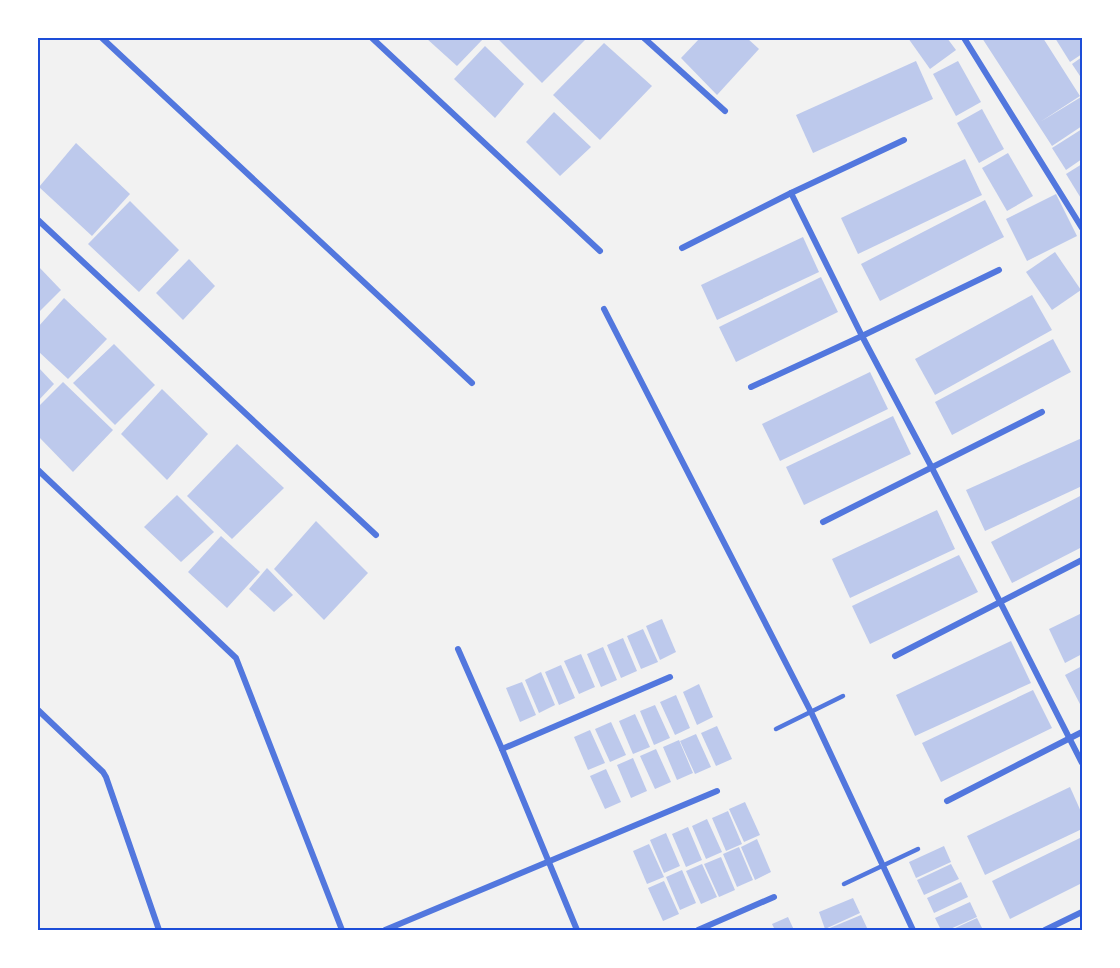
<svg xmlns="http://www.w3.org/2000/svg" width="1120" height="968" font-family="'IBM Plex Sans',sans-serif">
  <style>
    .building { fill: #bdc9ec }
    .lines { fill: none; stroke-linecap: round; stroke-linejoin: round }
    .service { stroke: #5277de; stroke-width: 4.5 }
    .minor { stroke: #5277de; stroke-width: 6 }
    .neatline { fill: none; stroke: #1d4ed8; stroke-width: 2 }
  </style>
  <rect width="100%" height="100%" fill="#f2f2f2"/>
  <g class="building">
    <polygon points="426,38 484,38 457,66"/>
    <polygon points="499,38 587,38 542,83 498,39"/>
    <polygon points="700,38 747,38 759,49 717,95 681,58"/>
    <polygon points="908,38 947,38 956,50 930,69"/>
    <polygon points="982,38 1043,38 1080,96 1040,122 1081,97 1082,100 1082,126 1052,146"/>
    <polygon points="1055,38 1082,38 1082,54 1070,62"/>
    <polygon points="604,43 652,86 600,140 553,95"/>
    <polygon points="485,46 524,84 495,118 454,79"/>
    <polygon points="1082,57 1082,79 1072,64"/>
    <polygon points="916,61 933,99 813,153 796,115"/>
    <polygon points="958,61 981,102 956,116 933,74"/>
    <polygon points="982,109 1004,149 979,163 957,123"/>
    <polygon points="554,112 591,147 560,176 526,142"/>
    <polygon points="1082,129 1082,159 1066,170 1052,148"/>
    <polygon points="76,143 130,194 92,236 39,187"/>
    <polygon points="1008,153 1033,196 1007,211 982,168"/>
    <polygon points="965,159 982,195 858,254 841,218"/>
    <polygon points="1082,164 1082,200 1066,174"/>
    <polygon points="1056,194 1077,236 1027,261 1006,219"/>
    <polygon points="985,200 1004,237 880,301 861,264"/>
    <polygon points="130,201 179,250 139,292 88,244"/>
    <polygon points="803,237 819,272 717,320 701,285"/>
    <polygon points="1055,252 1081,290 1052,310 1026,272"/>
    <polygon points="189,259 215,286 183,320 156,293"/>
    <polygon points="38,266 61,290 38,313"/>
    <polygon points="821,277 838,312 736,362 719,327"/>
    <polygon points="1032,295 1052,330 935,395 915,359"/>
    <polygon points="64,298 107,339 68,379 38,351 38,327"/>
    <polygon points="1053,339 1071,372 952,435 935,402"/>
    <polygon points="114,344 155,385 115,425 73,383"/>
    <polygon points="38,367 54,384 38,401"/>
    <polygon points="870,372 888,409 780,461 762,424"/>
    <polygon points="63,382 113,430 73,472 38,436 38,407"/>
    <polygon points="162,389 208,434 167,480 121,434"/>
    <polygon points="893,416 911,454 804,505 786,467"/>
    <polygon points="1082,438 1082,486 985,531 966,490"/>
    <polygon points="237,444 284,488 232,539 187,496"/>
    <polygon points="177,495 214,532 181,562 144,527"/>
    <polygon points="1082,495 1082,547 1012,583 991,542"/>
    <polygon points="937,510 955,549 850,598 832,559"/>
    <polygon points="316,521 368,573 324,620 274,569"/>
    <polygon points="221,536 260,572 227,608 188,572"/>
    <polygon points="959,555 978,592 870,644 852,606"/>
    <polygon points="267,568 293,595 274,612 249,589"/>
    <polygon points="1082,613 1082,654 1065,663 1049,629"/>
    <polygon points="662,619 676,652 660,660 646,626"/>
    <polygon points="643,629 658,662 641,669 627,636"/>
    <polygon points="623,638 637,671 621,678 607,645"/>
    <polygon points="1011,641 1031,683 915,736 896,695"/>
    <polygon points="603,647 617,680 601,687 587,654"/>
    <polygon points="581,654 595,687 579,694 564,661"/>
    <polygon points="561,665 575,698 559,705 545,672"/>
    <polygon points="1082,666 1082,708 1065,675"/>
    <polygon points="541,672 555,705 539,713 525,680"/>
    <polygon points="522,682 536,715 520,722 506,688"/>
    <polygon points="699,684 713,717 697,725 683,692"/>
    <polygon points="1033,690 1052,728 941,782 922,743"/>
    <polygon points="676,695 690,728 675,735 660,702"/>
    <polygon points="655,705 670,738 654,745 640,711"/>
    <polygon points="635,714 650,747 633,754 619,721"/>
    <polygon points="611,722 626,755 610,762 595,729"/>
    <polygon points="717,726 732,759 716,766 701,733"/>
    <polygon points="590,730 605,763 588,770 574,737"/>
    <polygon points="696,734 711,767 695,774 680,741"/>
    <polygon points="679,740 693,773 677,780 663,747"/>
    <polygon points="656,749 671,782 655,789 640,756"/>
    <polygon points="633,758 647,791 631,798 617,765"/>
    <polygon points="606,769 621,802 605,809 590,776"/>
    <polygon points="1070,787 1082,814 1082,829 985,875 967,836"/>
    <polygon points="745,802 760,835 744,842 729,809"/>
    <polygon points="728,811 742,844 726,851 712,818"/>
    <polygon points="707,819 722,852 706,859 692,826"/>
    <polygon points="688,827 702,860 686,867 672,834"/>
    <polygon points="666,833 680,866 664,873 650,840"/>
    <polygon points="1082,837 1082,883 1010,919 992,881"/>
    <polygon points="757,839 771,872 755,880 741,847"/>
    <polygon points="649,844 664,877 647,884 633,851"/>
    <polygon points="944,846 951,862 916,878 909,862"/>
    <polygon points="739,847 753,880 737,887 723,854"/>
    <polygon points="721,857 735,890 719,897 704,864"/>
    <polygon points="702,864 717,897 701,904 686,871"/>
    <polygon points="951,864 959,879 924,895 917,880"/>
    <polygon points="682,870 696,903 680,910 666,877"/>
    <polygon points="664,881 679,914 663,921 648,888"/>
    <polygon points="961,882 968,897 934,913 927,898"/>
    <polygon points="853,898 860,913 825,929 819,912"/>
    <polygon points="970,902 977,917 948,930 941,930 935,918"/>
    <polygon points="861,915 868,930 825,930"/>
    <polygon points="788,917 794,930 775,930 772,924"/>
    <polygon points="977,918 983,930 951,930"/>
  </g>
  <g class="lines">
    <g class="service">
      <polyline points="776,729 843,696"/>
      <polyline points="844,884 918,849"/>
    </g>
    <g class="minor">
      <polyline points="102,38 472,383"/>
      <polyline points="372,38 600,251"/>
      <polyline points="644,38 725,111"/>
      <polyline points="964,38 1082,228"/>
      <polyline points="791,193 862,336 932,468 1082,763"/>
      <polyline points="38,220 376,535"/>
      <polyline points="682,248 791,193 904,140"/>
      <polyline points="604,309 811,712 913,930"/>
      <polyline points="751,387 862,336 999,270"/>
      <polyline points="38,470 236,658 342,930"/>
      <polyline points="823,522 1042,412"/>
      <polyline points="458,649 502,749 577,930"/>
      <polyline points="895,656 1082,560"/>
      <polyline points="38,710 103,772 106,777 159,930"/>
      <polyline points="502,749 670,677"/>
      <polyline points="947,801 1082,732"/>
      <polyline points="385,930 717,791"/>
      <polyline points="698,930 774,897"/>
      <polyline points="1045,930 1082,912"/>
    </g>
  </g>
  <rect width="1120" height="968" fill="none" stroke="#ffffff" stroke-width="78"/>
  <rect x="39" y="39" width="1042" height="890" class="neatline"/>
</svg>
